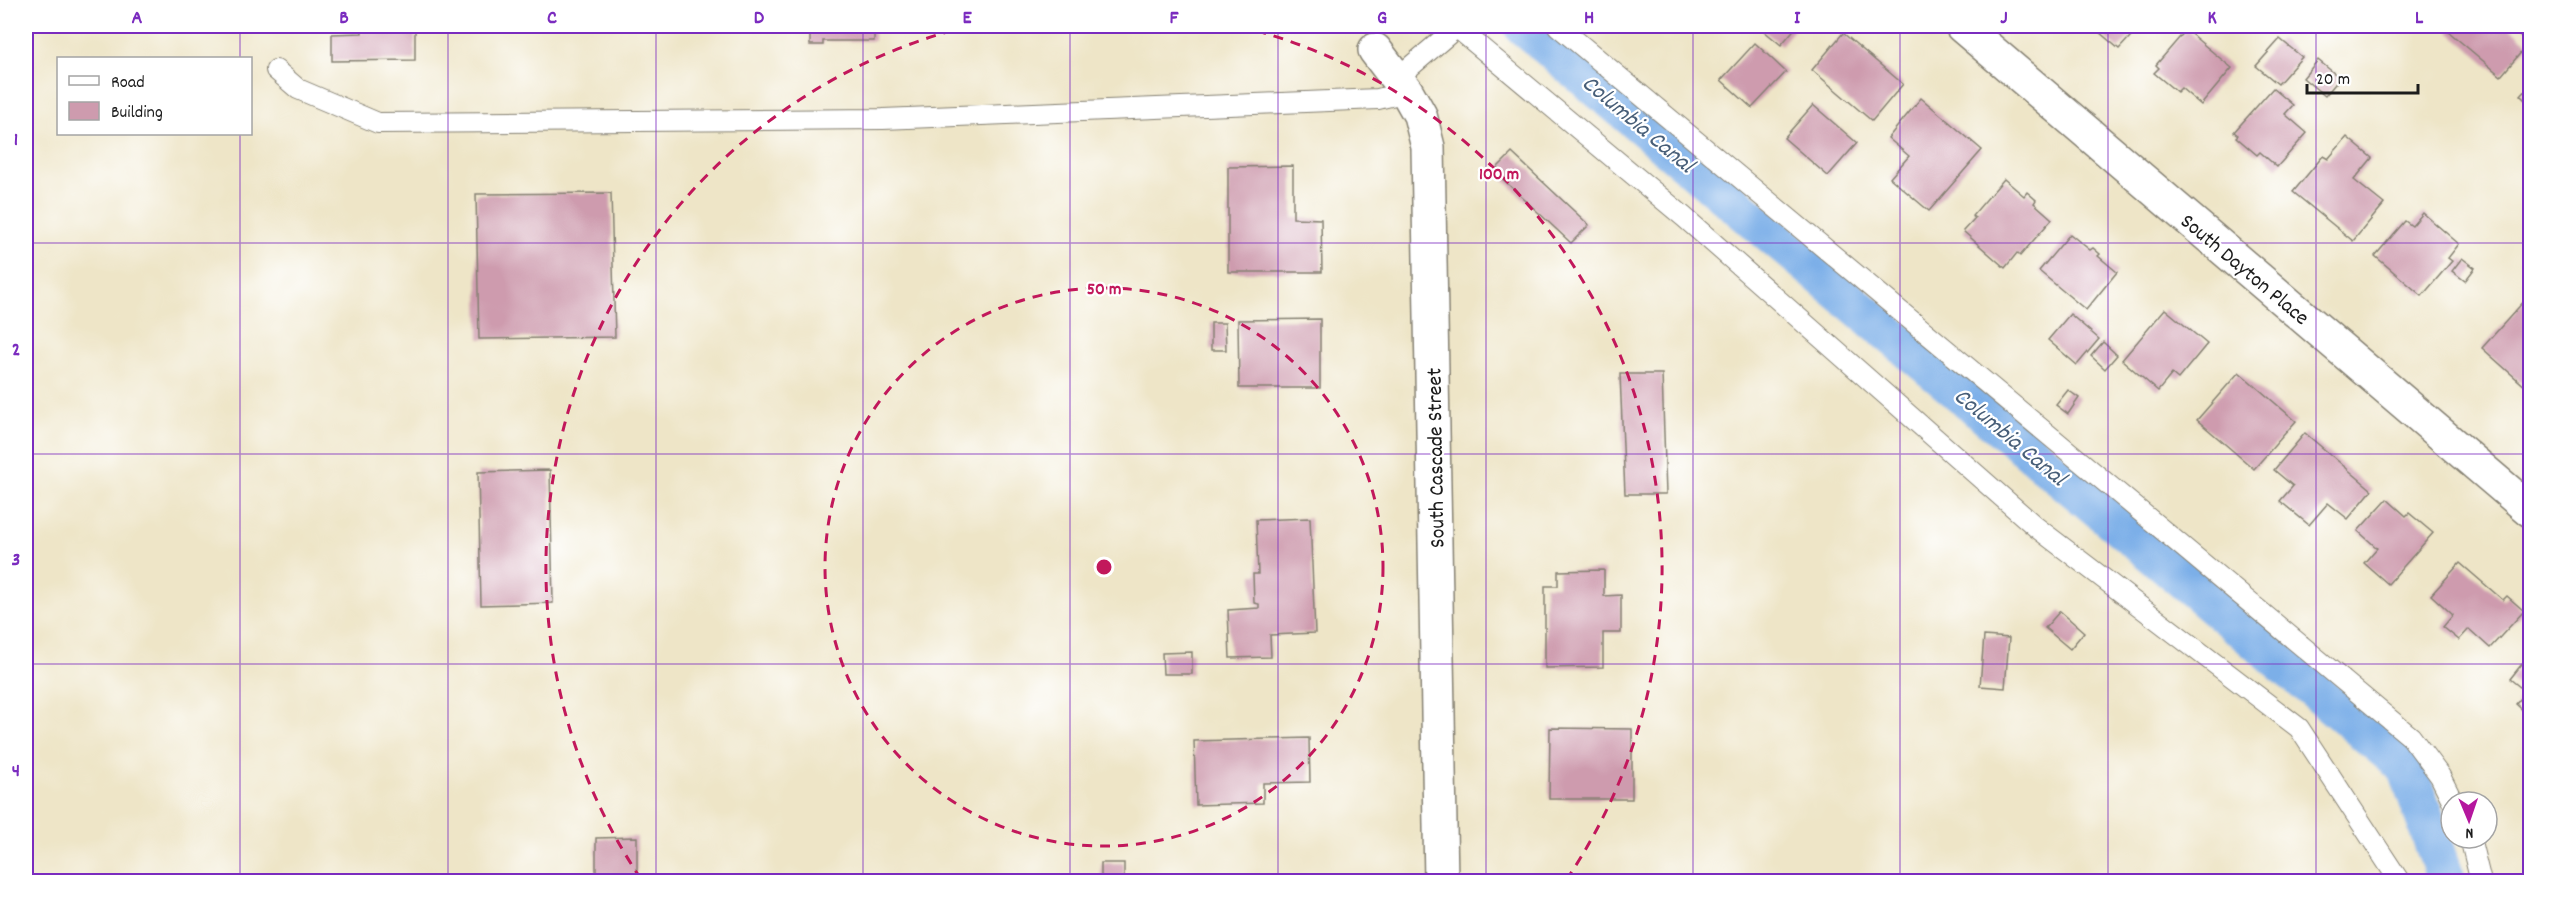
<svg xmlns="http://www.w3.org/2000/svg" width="2556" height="907" font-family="Dekko,sans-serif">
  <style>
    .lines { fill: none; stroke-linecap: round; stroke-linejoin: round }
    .canal { stroke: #7bafe8; stroke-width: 39 }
    .building { fill: #ce9bae }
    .lane-casing { stroke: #858072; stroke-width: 22 }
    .street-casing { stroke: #858072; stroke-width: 36 }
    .lane { stroke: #fff; stroke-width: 20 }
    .street { stroke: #fff; stroke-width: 33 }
    .grid { fill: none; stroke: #7b2cbf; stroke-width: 1.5; stroke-opacity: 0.55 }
    .ring { fill: none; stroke: #c2185b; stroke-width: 3; stroke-dasharray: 10 8 }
    .labels { text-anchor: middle; stroke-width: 4.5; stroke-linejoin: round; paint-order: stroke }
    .street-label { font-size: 22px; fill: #1c1c1c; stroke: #fff }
    .water-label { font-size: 24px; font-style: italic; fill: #475e78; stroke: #fff }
    .centre { fill: #c2185b; stroke: #fff; stroke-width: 3 }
    .ring-label { font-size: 18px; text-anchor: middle; font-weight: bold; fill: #c2185b; stroke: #fff; stroke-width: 4.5; stroke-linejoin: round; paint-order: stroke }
    .neatline { fill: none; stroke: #7b2cbf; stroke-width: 2 }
    .grid-label { font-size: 20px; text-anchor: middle; font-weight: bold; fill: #7b2cbf }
  </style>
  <rect width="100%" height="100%" fill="#fff"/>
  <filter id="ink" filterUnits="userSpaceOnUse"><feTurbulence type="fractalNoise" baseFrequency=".0167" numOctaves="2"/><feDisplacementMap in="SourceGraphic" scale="12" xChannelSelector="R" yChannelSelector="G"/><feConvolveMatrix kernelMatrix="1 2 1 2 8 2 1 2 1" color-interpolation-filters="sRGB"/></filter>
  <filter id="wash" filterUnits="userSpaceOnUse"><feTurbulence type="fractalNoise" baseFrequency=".008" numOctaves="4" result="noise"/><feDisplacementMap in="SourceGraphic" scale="24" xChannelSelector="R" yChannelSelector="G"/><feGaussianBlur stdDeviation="1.35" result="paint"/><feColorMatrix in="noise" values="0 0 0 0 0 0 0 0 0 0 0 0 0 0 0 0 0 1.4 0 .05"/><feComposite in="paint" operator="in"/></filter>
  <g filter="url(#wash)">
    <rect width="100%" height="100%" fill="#eee5c7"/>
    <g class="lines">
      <polyline class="canal" points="1523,26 2407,768 2447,882"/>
    </g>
    <g id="blocks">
      <g class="building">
        <polygon points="362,26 415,26 415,60 332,61 332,34 362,33"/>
        <polygon points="810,26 874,26 874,41 823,41 823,45 810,45"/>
        <polygon points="1758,26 1797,26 1781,45"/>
        <polygon points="2092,26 2140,26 2119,49"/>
        <polygon points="2455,26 2508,26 2529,43 2501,76 2449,32"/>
        <polygon points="2186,30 2232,68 2201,105 2181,88 2177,92 2154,73 2159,68 2156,65"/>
        <polygon points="1843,33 1903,84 1872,121 1812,70"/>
        <polygon points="2280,39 2302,57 2278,84 2256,66"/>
        <polygon points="1755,43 1786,72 1752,108 1721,80"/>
        <polygon points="2318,60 2340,78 2325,96 2303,78"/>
        <polygon points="2530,86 2530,105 2521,96"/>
        <polygon points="2273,88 2293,105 2285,114 2307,133 2277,167 2260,152 2257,155 2236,137 2238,135 2234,132"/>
        <polygon points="1921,98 1982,150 1929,211 1890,178 1909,156 1888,138"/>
        <polygon points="1813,105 1857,143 1828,176 1784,138"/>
        <polygon points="2347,137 2372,158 2354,180 2384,204 2353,241 2293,192 2323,156 2328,159"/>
        <polygon points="1512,153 1589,225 1571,243 1494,171"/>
        <polygon points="1293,166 1293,218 1321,219 1322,272 1228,272 1228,167"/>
        <polygon points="2004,179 2024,196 2027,192 2036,200 2034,203 2052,219 2020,256 2017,253 2005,268 1963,231 1975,218 1972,216"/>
        <polygon points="611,193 615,337 479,339 476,194"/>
        <polygon points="2423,213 2459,244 2448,258 2452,261 2422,296 2375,256 2405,221 2412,226"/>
        <polygon points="2070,234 2090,250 2093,248 2100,254 2098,256 2117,272 2086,310 2039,271"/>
        <polygon points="2462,258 2475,268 2465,281 2452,271"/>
        <polygon points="2526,299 2530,303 2530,383 2527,388 2482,348"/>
        <polygon points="2165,309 2207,344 2178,379 2172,374 2158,391 2122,360"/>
        <polygon points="2070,314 2099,339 2077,365 2048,340"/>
        <polygon points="1320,319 1320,388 1239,388 1238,320"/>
        <polygon points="1211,323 1225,323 1226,350 1211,350"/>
        <polygon points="2103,342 2117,355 2105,369 2091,356"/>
        <polygon points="2239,372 2296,421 2254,469 2197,420"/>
        <polygon points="1620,374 1662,374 1666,494 1625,494"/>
        <polygon points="2068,390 2079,398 2068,414 2056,405"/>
        <polygon points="2305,433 2372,490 2348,519 2328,503 2309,525 2280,501 2293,486 2274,470"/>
        <polygon points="550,470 553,603 481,605 478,472"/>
        <polygon points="2387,499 2406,516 2409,513 2433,533 2388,584 2364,563 2377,548 2358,531"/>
        <polygon points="1310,518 1315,633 1270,635 1271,657 1230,658 1228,610 1259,608 1259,604 1254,603 1253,574 1258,574 1256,520"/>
        <polygon points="2460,563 2503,600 2507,596 2524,611 2490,648 2469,629 2459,640 2443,627 2453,615 2431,595"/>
        <polygon points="1604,570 1604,596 1621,595 1621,633 1603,633 1603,667 1545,668 1545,586 1558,586 1558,571"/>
        <polygon points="2060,611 2084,632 2070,649 2045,628"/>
        <polygon points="1984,636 2009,638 2005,688 1980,686"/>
        <polygon points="1192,652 1192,674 1163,674 1162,653"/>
        <polygon points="2530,654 2530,717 2516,704 2526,692 2510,679"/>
        <polygon points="1550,728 1632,729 1632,799 1549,799"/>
        <polygon points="1309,738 1310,782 1263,783 1263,803 1196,805 1194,741"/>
        <polygon points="637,837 637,876 596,877 596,838"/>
        <rect x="1101" y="863" width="23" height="19"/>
      </g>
    </g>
  </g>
  <g filter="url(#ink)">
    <use href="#blocks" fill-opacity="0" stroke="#858072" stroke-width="1.5"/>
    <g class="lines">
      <defs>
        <g id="lane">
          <polyline points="1455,26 1684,217 2036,527 2299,728 2400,882"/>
          <polyline points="1558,26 2411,737 2440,776 2453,802"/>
          <polyline points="276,70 298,89 378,123 883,119 1378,99 1407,92"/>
          <polyline points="1397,78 1457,27"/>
          <polyline points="2470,838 2481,882"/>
        </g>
        <g id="street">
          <polyline points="1962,26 2530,510"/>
          <polyline points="1375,50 1407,92 1420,115 1428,147 1441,882"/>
        </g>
      </defs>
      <use href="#lane" class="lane-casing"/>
      <use href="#street" class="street-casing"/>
      <use href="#lane" class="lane"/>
      <use href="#street" class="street"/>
    </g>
  </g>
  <path class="grid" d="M 240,26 L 240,58M 448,26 L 448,882M 656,26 L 656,882M 863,26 L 863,882M 1070,26 L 1070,882M 1278,26 L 1278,882M 1486,26 L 1486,882M 1693,26 L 1693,882M 1900,26 L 1900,882M 2108,26 L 2108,882M 2316,26 L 2316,882M 240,134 L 240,882M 26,243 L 2530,243M 26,454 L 2530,454M 26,664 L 2530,664"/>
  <g class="ring">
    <circle cx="1104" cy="567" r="279"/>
    <path d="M641 879A558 558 0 0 1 969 26M1239 26A558 558 0 0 1 1567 879"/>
  </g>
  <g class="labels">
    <g class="street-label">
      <text transform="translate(2246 268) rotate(40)" y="8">South Dayton Place</text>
      <text transform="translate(1434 458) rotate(-91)" y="8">South Cascade Street</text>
    </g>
    <g class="water-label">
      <text transform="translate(1639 123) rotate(40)" y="8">Columbia Canal</text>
      <text transform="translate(2011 436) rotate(40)" y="8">Columbia Canal</text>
    </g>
  </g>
  <circle cx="1104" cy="567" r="9" class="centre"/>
  <g class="ring-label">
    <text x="1499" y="179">100 m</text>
    <text x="1104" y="294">50 m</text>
  </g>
  <rect width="2556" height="907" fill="none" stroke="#fff" stroke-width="66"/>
  <rect x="57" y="57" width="195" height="78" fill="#ffffff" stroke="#a4a4a4" stroke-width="1.5"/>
  <rect x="69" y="76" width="30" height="9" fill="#ffffff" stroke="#a4a4a4" stroke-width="1.5"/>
  <text x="111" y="87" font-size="18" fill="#1c1c1c">Road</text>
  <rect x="69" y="102" width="30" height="18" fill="#ce9bae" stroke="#a4a4a4" stroke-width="1.5"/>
  <text x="111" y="117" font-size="18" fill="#1c1c1c">Building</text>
  <g transform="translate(2469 820) rotate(178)"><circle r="28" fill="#ffffff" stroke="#a4a4a4" stroke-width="1.5"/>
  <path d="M0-4.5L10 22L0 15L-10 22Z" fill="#b5179e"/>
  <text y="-9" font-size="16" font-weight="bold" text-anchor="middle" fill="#1c1c1c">N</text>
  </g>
  <path d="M2307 84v9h111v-9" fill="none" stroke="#1c1c1c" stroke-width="3"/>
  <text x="2316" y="84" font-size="18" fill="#1c1c1c" stroke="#ffffff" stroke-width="4.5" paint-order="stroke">20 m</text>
  <rect x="33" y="33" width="2490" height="841" class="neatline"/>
  <g class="grid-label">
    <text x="137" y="23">A</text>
    <text x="344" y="23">B</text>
    <text x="552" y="23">C</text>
    <text x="759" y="23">D</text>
    <text x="967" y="23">E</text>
    <text x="1174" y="23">F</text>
    <text x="1382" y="23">G</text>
    <text x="1589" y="23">H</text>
    <text x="1797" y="23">I</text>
    <text x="2004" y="23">J</text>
    <text x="2212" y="23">K</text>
    <text x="2419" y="23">L</text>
    <text x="16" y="145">1</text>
    <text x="16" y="355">2</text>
    <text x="16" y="565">3</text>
    <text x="16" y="776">4</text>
  </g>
</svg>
